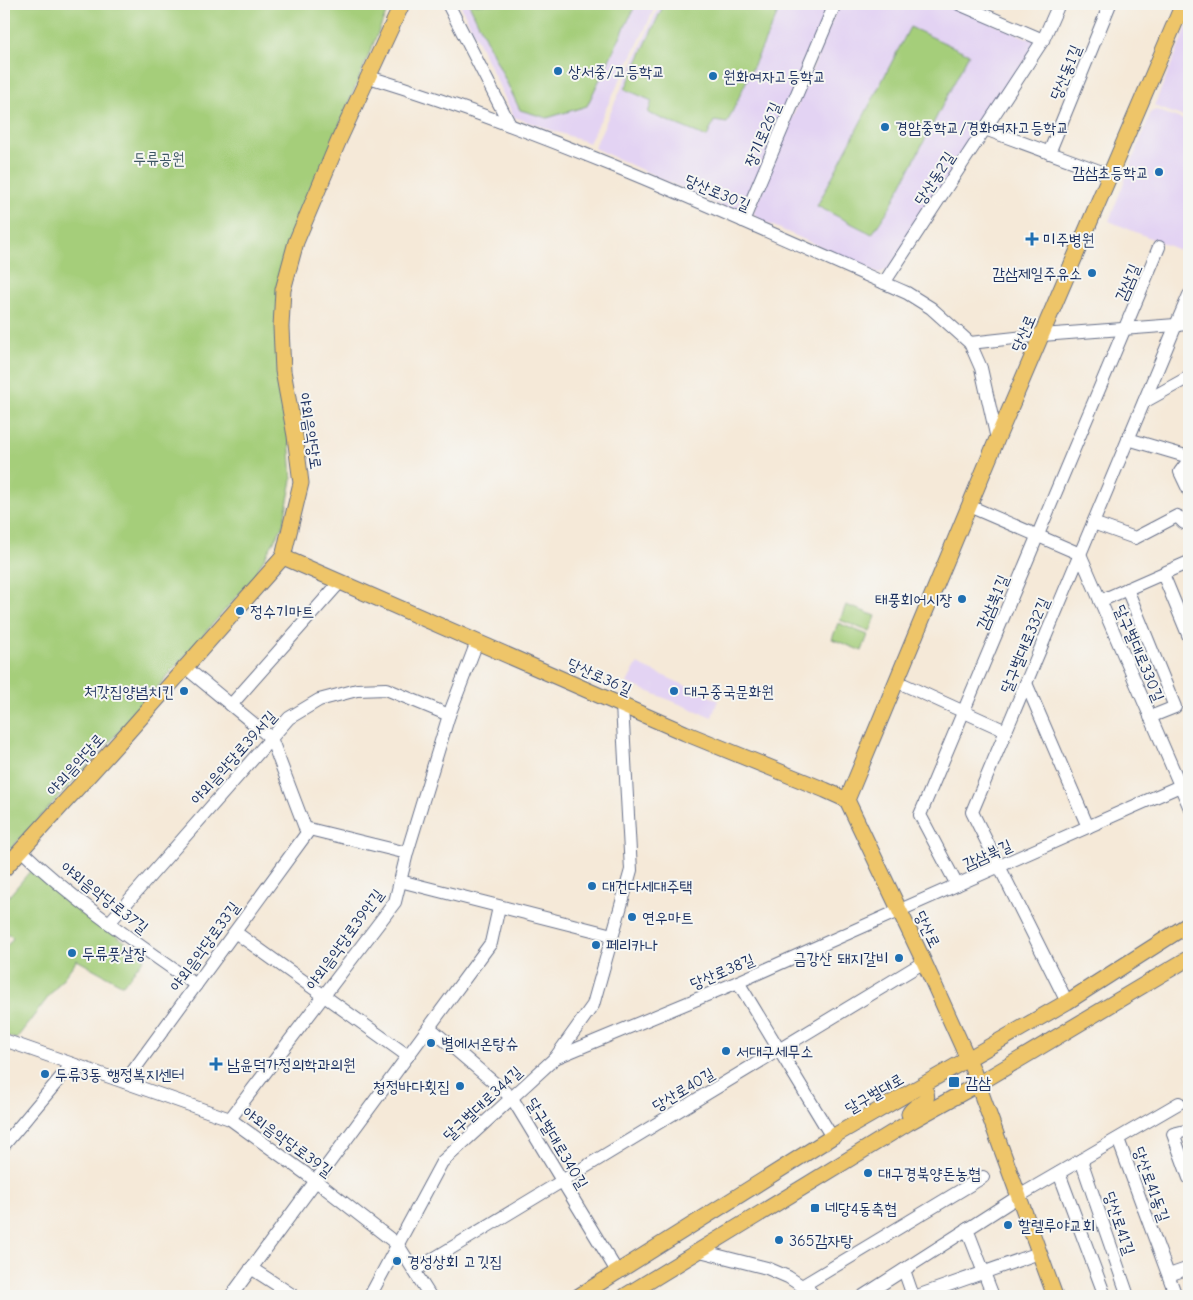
<svg xmlns="http://www.w3.org/2000/svg" width="1193" height="1300" font-family="'Comic Neue','Poor Story',sans-serif">
  <style>
    .built { fill: #e3d3f3 }
    .green { fill: #a5ce7a; stroke: #607e6c }
    .lines { fill: none; stroke-linecap: round; stroke-linejoin: round }
    .minor-casing { stroke: #677089; stroke-width: 14 }
    .major-casing { stroke: #677089; stroke-width: 17 }
    .minor { stroke: #fff; stroke-width: 12 }
    .major { stroke: #eec569; stroke-width: 15 }
    .poi-dot { fill: #1f6fb2; stroke: #f6f6f2; stroke-width: 2 }
    .labels { text-anchor: middle; stroke-width: 4; stroke-linejoin: round; paint-order: stroke }
    .poi-label { font-size: 16px; fill: #1b2f5e; stroke: #f6f6f2; text-anchor: start }
    .street-label { font-size: 16px; fill: #1b2f5e; stroke: #f6f6f2 }
    .park-label { font-size: 16px; fill: #3e5765; stroke: #f6f6f2 }
  </style>
  <rect width="100%" height="100%" fill="#f6f6f2"/>
  <filter id="ink" filterUnits="userSpaceOnUse"><feTurbulence type="fractalNoise" baseFrequency=".02" numOctaves="2"/><feDisplacementMap in="SourceGraphic" scale="10" xChannelSelector="R" yChannelSelector="G"/><feConvolveMatrix kernelMatrix="1 2 1 2 8 2 1 2 1" color-interpolation-filters="sRGB"/></filter>
  <filter id="wash" filterUnits="userSpaceOnUse"><feTurbulence type="fractalNoise" baseFrequency=".0096" numOctaves="4" result="noise"/><feDisplacementMap in="SourceGraphic" scale="20" xChannelSelector="R" yChannelSelector="G"/><feGaussianBlur stdDeviation="1.12" result="paint"/><feColorMatrix in="noise" values="0 0 0 0 0 0 0 0 0 0 0 0 0 0 0 0 0 1.4 0 .05"/><feComposite in="paint" operator="in"/></filter>
  <g filter="url(#wash)">
    <rect width="100%" height="100%" fill="#f5e9d8"/>
    <g class="built">
      <polygon points="460,4 656,4 647,25 589,143 514,117"/>
      <polygon points="660,4 829,4 743,216 594,148"/>
      <polygon points="839,4 946,4 1037,42 889,269 879,273 760,220 753,213"/>
      <polygon points="1189,22 1189,119 1154,106"/>
      <polygon points="1156,110 1189,122 1189,254 1109,221 1151,112"/>
      <polygon points="637,664 718,700 712,717 627,683"/>
    </g>
    <g class="green">
      <polygon points="4,4 390,4 337,131 279,287 292,480 283,526 252,579 115,736 4,856"/>
      <polygon points="469,4 636,4 587,106 547,118 520,110"/>
      <polygon points="664,4 775,4 777,15 727,123 714,121 707,137 648,113 652,101 625,89"/>
      <polygon points="910,27 969,54 889,209 872,234 817,206"/>
      <polygon points="846,605 876,616 870,632 840,620"/>
      <polygon points="838,623 868,635 862,651 832,639"/>
      <polygon points="31,870 145,957 123,985 77,960 16,1039 4,1035 4,950 13,938 4,930 4,902"/>
    </g>
  </g>
  <g filter="url(#ink)">
    <g class="lines">
      <defs>
        <g id="minor">
          <polyline points="448,4 510,125"/>
          <polyline points="959,4 1043,40"/>
          <path d="M 369,77 C 554,134 730,215 907,293 L 931,308 L 970,343 L 981,368 L 997,439"/>
          <polyline points="985,129 1110,175"/>
          <polyline points="1049,153 1110,4"/>
          <polyline points="743,221 835,4"/>
          <polyline points="884,283 1043,40 1059,4"/>
          <polyline points="970,343 1042,335 1189,324"/>
          <polyline points="1144,402 1189,377"/>
          <polyline points="1128,439 1189,457"/>
          <polyline points="1189,460 1180,472 1189,491"/>
          <polyline points="969,506 1080,554 1189,806"/>
          <polyline points="1093,523 1135,538 1177,516 1184,523 1189,521"/>
          <polyline points="1163,574 1189,637"/>
          <polyline points="1127,589 1175,707 1150,717"/>
          <polyline points="1100,601 1189,562"/>
          <polyline points="896,681 1006,731"/>
          <polyline points="1026,683 1088,827"/>
          <polyline points="231,705 340,582"/>
          <polyline points="305,828 407,853"/>
          <path d="M 21,850 C 74,901 136,943 196,985"/>
          <polyline points="400,881 612,935"/>
          <polyline points="957,885 920,815 1159,247"/>
          <polyline points="109,923 289,718 319,700 357,690 386,689 449,715"/>
          <polyline points="235,932 408,1056"/>
          <polyline points="738,982 832,1137"/>
          <polyline points="1067,1002 972,812 1176,325 1189,295"/>
          <polyline points="429,1027 512,1098 618,1273"/>
          <polyline points="4,1040 230,1119 316,1181 398,1245 430,1296"/>
          <polyline points="555,1058 738,982 1189,782"/>
          <polyline points="125,1082 307,833 271,738 185,667"/>
          <polyline points="230,1119 395,902 407,853 449,715 477,642"/>
          <polyline points="1189,1130 1173,1134 1189,1178"/>
          <polyline points="1118,1139 1176,1296"/>
          <polyline points="4,1145 72,1064"/>
          <polyline points="1081,1160 1128,1296"/>
          <polyline points="1059,1173 1105,1296"/>
          <polyline points="967,1229 993,1296"/>
          <polyline points="700,1251 767,1268 788,1277 811,1292 812,1296"/>
          <polyline points="420,1267 924,962"/>
          <polyline points="251,1268 294,1296"/>
          <polyline points="904,1270 913,1296"/>
          <polyline points="1169,1275 1189,1268"/>
          <polyline points="802,1286 983,1177"/>
          <polyline points="231,1296 491,943 499,907"/>
          <polyline points="370,1296 442,1162 555,1058 593,1005 631,870 622,705"/>
          <polyline points="863,1296 1019,1196 1179,1103"/>
          <polyline points="917,1296 1039,1253"/>
        </g>
        <g id="major">
          <polyline points="283,557 685,733 825,790 847,800"/>
          <polyline points="4,869 121,740 283,557 301,483 295,436 283,371 281,327 283,290 296,242 339,140 402,4"/>
          <path d="M 909,1114 C 915,1101 935,1105 923,1086"/>
          <polyline points="579,1296 832,1137 1067,1002 1189,924"/>
          <polyline points="625,1296 908,1123 978,1084 1189,958"/>
          <polyline points="1055,1296 972,1068 924,962 847,800 997,439 1183,4"/>
        </g>
      </defs>
      <use href="#minor" class="minor-casing"/>
      <use href="#major" class="major-casing"/>
      <use href="#minor" class="minor"/>
      <use href="#major" class="major"/>
    </g>
  </g>
  <g class="poi-dot">
    <circle cx="558" cy="71" r="5"/>
    <circle cx="713" cy="76" r="5"/>
    <circle cx="885" cy="127" r="5"/>
    <circle cx="1159" cy="172" r="5"/>
    <path d="M1029.5 231.5h5v5h5v5h-5v5h-5v-5h-5v-5h5z"/>
    <circle cx="1092" cy="273" r="5"/>
    <circle cx="962" cy="599" r="5"/>
    <circle cx="240" cy="611" r="5"/>
    <circle cx="184" cy="691" r="5"/>
    <circle cx="674" cy="691" r="5"/>
    <circle cx="592" cy="886" r="5"/>
    <circle cx="632" cy="917" r="5"/>
    <circle cx="596" cy="945" r="5"/>
    <circle cx="72" cy="953" r="5"/>
    <circle cx="899" cy="958" r="5"/>
    <circle cx="431" cy="1043" r="5"/>
    <circle cx="726" cy="1051" r="5"/>
    <path d="M213.5 1056.5h5v5h5v5h-5v5h-5v-5h-5v-5h5z"/>
    <circle cx="45" cy="1074" r="5"/>
    <rect x="948" y="1076" width="12" height="12" rx="2.5"/>
    <circle cx="460" cy="1086" r="5"/>
    <circle cx="868" cy="1173" r="5"/>
    <rect x="810" y="1203" width="10" height="10" rx="2.5"/>
    <circle cx="1008" cy="1225" r="5"/>
    <circle cx="779" cy="1240" r="5"/>
    <circle cx="397" cy="1261" r="5"/>
  </g>
  <g class="labels">
    <g class="poi-label">
      <text x="568" y="77">상서중/고등학교</text>
      <text x="723" y="82">원화여자고등학교</text>
      <text x="895" y="133">경암중학교/경화여자고등학교</text>
      <text x="1149" y="178" text-anchor="end">감삼초등학교</text>
      <text x="1043" y="245">미주병원</text>
      <text x="1082" y="279" text-anchor="end">감삼제일주유소</text>
      <text x="952" y="605" text-anchor="end">태풍회어시장</text>
      <text x="250" y="617">정수기마트</text>
      <text x="174" y="697" text-anchor="end">처갓집양념치킨</text>
      <text x="684" y="697">대구중국문화원</text>
      <text x="602" y="892">대건다세대주택</text>
      <text x="642" y="923">연우마트</text>
      <text x="606" y="951">페리카나</text>
      <text x="82" y="959">두류풋살장</text>
      <text x="889" y="964" text-anchor="end">금강산 돼지갈비</text>
      <text x="441" y="1049">별에서온탕슈</text>
      <text x="736" y="1057">서대구세무소</text>
      <text x="227" y="1070">남윤덕가정의학과의원</text>
      <text x="55" y="1080">두류3동 행정복지센터</text>
      <text x="965" y="1088">감삼</text>
      <text x="450" y="1092" text-anchor="end">청정바다횟집</text>
      <text x="878" y="1179">대구경북양돈농협</text>
      <text x="825" y="1214">네당4동축협</text>
      <text x="1018" y="1231">할렐루야교회</text>
      <text x="789" y="1246">365감자탕</text>
      <text x="407" y="1267">경성상회 고깃집</text>
    </g>
    <g class="street-label">
      <text transform="translate(1065 72) rotate(-68)" y="6">당산동1길</text>
      <text transform="translate(762 134) rotate(-67)" y="6">장기로26길</text>
      <text transform="translate(934 178) rotate(-57)" y="6">당산동2길</text>
      <text transform="translate(718 192) rotate(23)" y="6">당산로30길</text>
      <text transform="translate(1127 282) rotate(-67)" y="6">감삼길</text>
      <text transform="translate(1023 333) rotate(-67)" y="6">당산로</text>
      <text transform="translate(311 431) rotate(81)" y="6">야외음악당로</text>
      <text transform="translate(992 602) rotate(-67)" y="6">감삼북1길</text>
      <text transform="translate(1024 645) rotate(-67)" y="6">달구벌대로332길</text>
      <text transform="translate(1140 653) rotate(67)" y="6">달구벌대로330길</text>
      <text transform="translate(600 676) rotate(24)" y="6">당산로36길</text>
      <text transform="translate(233 757) rotate(-48)" y="6">야외음악당로39서길</text>
      <text transform="translate(75 764) rotate(-48)" y="6">야외음악당로</text>
      <text transform="translate(987 854) rotate(-24)" y="6">감삼북길</text>
      <text transform="translate(105 897) rotate(38)" y="6">야외음악당로37길</text>
      <text transform="translate(928 929) rotate(64)" y="6">당산로</text>
      <text transform="translate(344 939) rotate(-54)" y="6">야외음악당로39안길</text>
      <text transform="translate(204 946) rotate(-54)" y="6">야외음악당로33길</text>
      <text transform="translate(722 971) rotate(-23)" y="6">당산로38길</text>
      <text transform="translate(683 1089) rotate(-31)" y="6">당산로40길</text>
      <text transform="translate(874 1093) rotate(-30)" y="6">달구벌대로</text>
      <text transform="translate(482 1103) rotate(-43)" y="6">달구벌대로344길</text>
      <text transform="translate(288 1141) rotate(36)" y="6">야외음악당로39길</text>
      <text transform="translate(558 1143) rotate(59)" y="6">달구벌대로340길</text>
      <text transform="translate(1152 1184) rotate(70)" y="6">당산로41동길</text>
      <text transform="translate(1120 1223) rotate(71)" y="6">당산로41길</text>
    </g>
    <g class="park-label">
      <text x="159" y="164">두류공원</text>
    </g>
  </g>
  <rect width="1193" height="1300" fill="none" stroke="#f6f6f2" stroke-width="20"/>
</svg>
